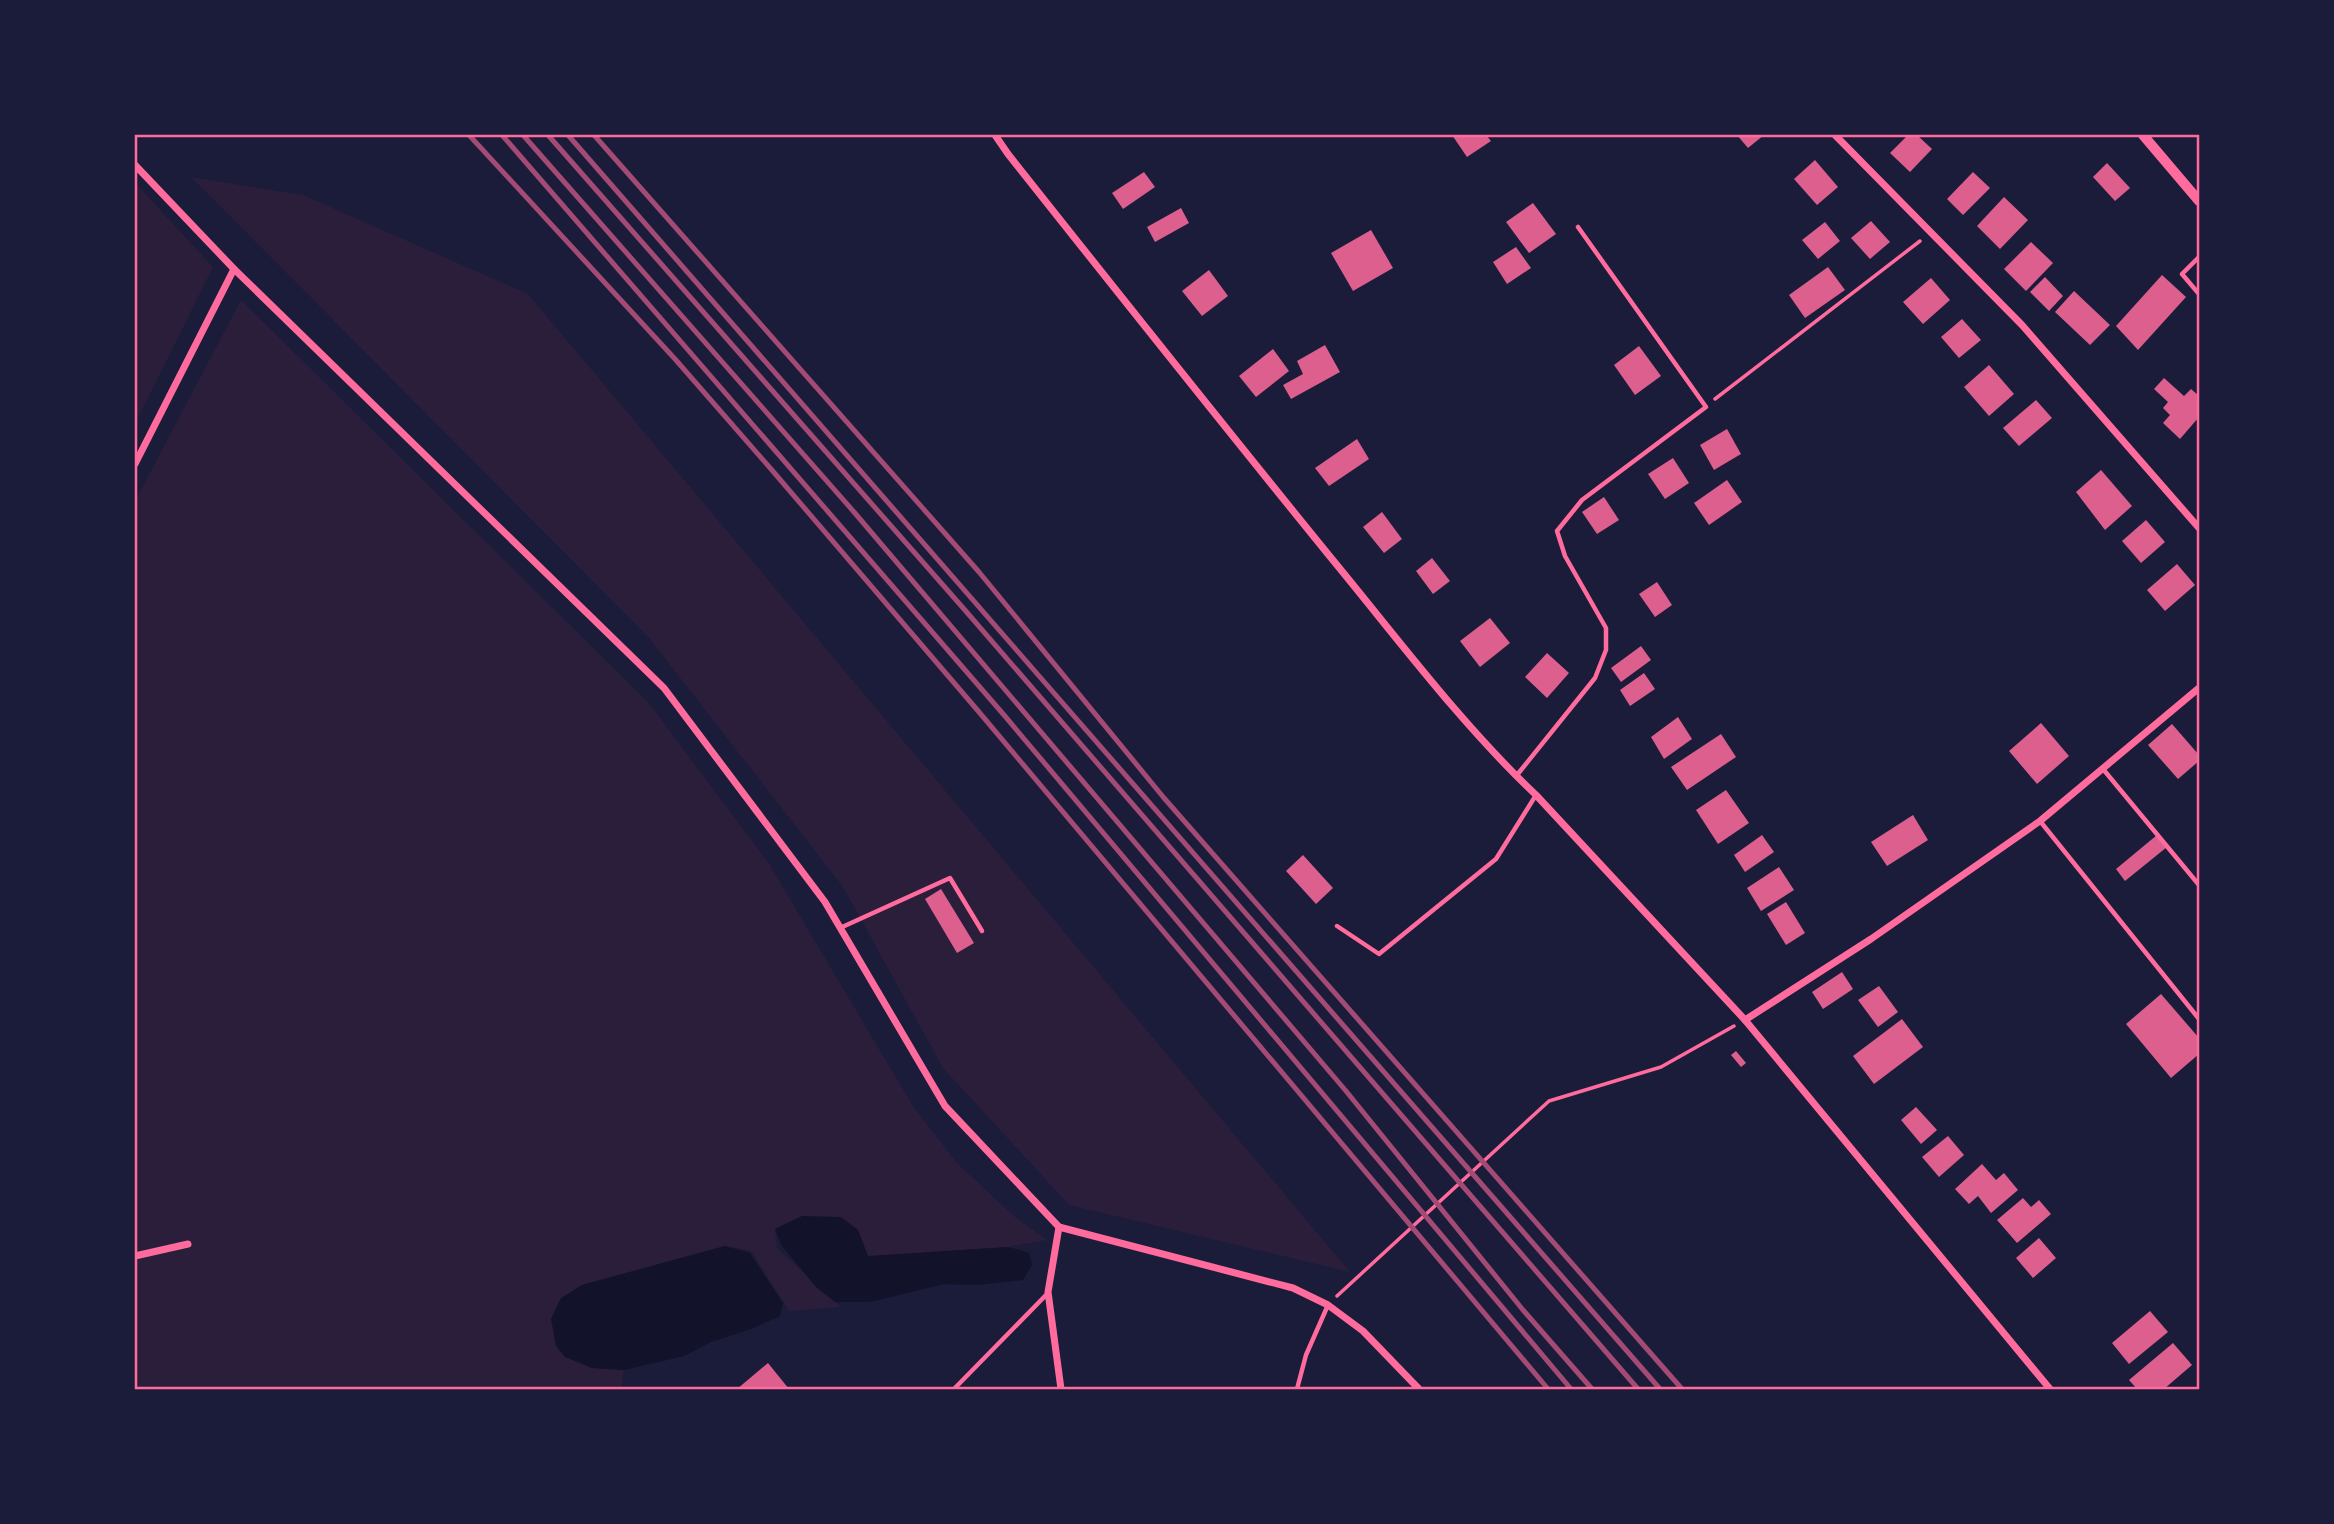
<svg xmlns="http://www.w3.org/2000/svg" width="2334" height="1524" font-family="Inter,sans-serif">
  <style>
    .green { fill: #2a1e3b }
    .water { fill: #12122b }
    .building { fill: #dd5f8e }
    .lines { fill: none; stroke-linecap: round; stroke-linejoin: round }
    .path { stroke: #ff6b9d; stroke-width: 3.5 }
    .service { stroke: #ff6b9d; stroke-width: 4.5 }
    .minor { stroke: #ff6b9d; stroke-width: 7 }
    .tertiary { stroke: #ff6b9d; stroke-width: 10 }
    .rail { stroke: #a44b75; stroke-width: 5 }
    .neatline { fill: none; stroke: #ff6b9d; stroke-width: 2.5 }
  </style>
  <rect width="100%" height="100%" fill="#1b1b3a"/>
  <g class="green">
    <polygon points="191,177 303,195 528,294 1350,1272 1069,1205 943,1068 843,887 649,638"/>
    <polygon points="135,183 213,267 135,424"/>
    <polygon points="241,300 649,703 768,862 913,1106 957,1163 1015,1217 1047,1240 1008,1247 868,1257 858,1230 775,1229 777,1248 841,1307 789,1311 751,1251 725,1246 582,1285 592,1368 624,1370 621,1389 135,1389 135,501"/>
  </g>
  <g class="water">
    <polygon points="802,1216 841,1217 858,1230 868,1256 1008,1247 1029,1253 1032,1265 1023,1280 976,1285 944,1284 870,1302 835,1302 816,1287 782,1246 775,1229"/>
    <polygon points="725,1246 750,1253 783,1303 780,1316 751,1329 711,1342 684,1356 624,1370 592,1368 565,1357 556,1346 551,1319 561,1298 582,1285"/>
  </g>
  <g class="building">
    <polygon points="1452,135 1486,135 1491,141 1467,157"/>
    <polygon points="1737,135 1764,135 1748,148"/>
    <polygon points="1908,135 1917,135 1932,149 1910,172 1890,153"/>
    <polygon points="1815,160 1838,187 1817,205 1794,179"/>
    <polygon points="2107,163 2130,188 2115,201 2093,177"/>
    <polygon points="1144,172 1155,187 1123,209 1112,193"/>
    <polygon points="1973,172 1990,188 1963,215 1947,199"/>
    <polygon points="2004,197 2028,220 2000,249 1977,226"/>
    <polygon points="1533,203 1556,234 1529,253 1506,222"/>
    <polygon points="1181,208 1189,223 1155,242 1147,227"/>
    <polygon points="1871,221 1890,242 1870,259 1851,238"/>
    <polygon points="1825,222 1840,241 1818,259 1802,240"/>
    <polygon points="1371,230 1393,268 1353,291 1331,253"/>
    <polygon points="2031,242 2053,263 2026,291 2004,269"/>
    <polygon points="1516,247 1531,268 1507,284 1493,262"/>
    <polygon points="1828,267 1845,290 1805,318 1789,295"/>
    <polygon points="1209,270 1228,296 1202,316 1182,291"/>
    <polygon points="2162,275 2186,297 2138,350 2116,326"/>
    <polygon points="2045,277 2063,296 2049,311 2030,292"/>
    <polygon points="1931,278 1950,300 1923,324 1903,302"/>
    <polygon points="2074,291 2110,325 2090,345 2055,312"/>
    <polygon points="1962,319 1981,340 1959,358 1941,337"/>
    <polygon points="1325,345 1340,372 1291,399 1283,385 1303,374 1297,361"/>
    <polygon points="1639,346 1661,376 1635,395 1614,365"/>
    <polygon points="1273,349 1289,371 1256,397 1239,376"/>
    <polygon points="1989,365 2014,394 1989,416 1964,387"/>
    <polygon points="2164,378 2184,396 2191,389 2199,396 2199,417 2180,439 2163,423 2170,415 2163,408 2168,402 2154,389"/>
    <polygon points="2036,400 2052,418 2019,446 2003,428"/>
    <polygon points="1727,429 1741,454 1714,470 1700,445"/>
    <polygon points="1357,439 1369,459 1329,486 1315,468"/>
    <polygon points="1673,458 1689,483 1665,499 1648,474"/>
    <polygon points="2101,470 2132,506 2105,530 2076,492"/>
    <polygon points="1727,480 1742,502 1709,525 1694,503"/>
    <polygon points="1604,497 1619,520 1597,534 1582,512"/>
    <polygon points="1382,512 1402,539 1384,553 1363,527"/>
    <polygon points="2146,520 2165,542 2141,563 2122,541"/>
    <polygon points="1432,558 1450,581 1433,594 1416,571"/>
    <polygon points="2177,564 2195,585 2165,611 2147,590"/>
    <polygon points="1657,582 1672,605 1655,617 1639,594"/>
    <polygon points="1490,618 1510,643 1480,667 1460,641"/>
    <polygon points="1641,646 1651,660 1621,682 1611,668"/>
    <polygon points="1547,653 1569,673 1547,698 1525,677"/>
    <polygon points="1644,673 1655,689 1630,706 1620,690"/>
    <polygon points="1678,717 1692,739 1664,759 1651,737"/>
    <polygon points="2041,723 2069,756 2037,784 2009,751"/>
    <polygon points="2172,724 2199,755 2199,761 2178,779 2148,745"/>
    <polygon points="1721,734 1736,757 1687,790 1671,767"/>
    <polygon points="1726,790 1749,823 1718,844 1696,810"/>
    <polygon points="1913,815 1928,840 1887,866 1871,842"/>
    <polygon points="1762,835 1774,852 1745,872 1734,855"/>
    <polygon points="2157,835 2167,847 2125,881 2116,869"/>
    <polygon points="1303,855 1333,888 1316,904 1286,871"/>
    <polygon points="1779,867 1794,890 1761,911 1747,888"/>
    <polygon points="941,889 974,943 957,953 925,899"/>
    <polygon points="1786,902 1805,933 1786,945 1767,914"/>
    <polygon points="1842,972 1853,989 1823,1009 1812,992"/>
    <polygon points="1879,986 1898,1012 1878,1027 1858,1000"/>
    <polygon points="2161,994 2199,1038 2199,1054 2171,1078 2126,1024"/>
    <polygon points="1902,1019 1923,1047 1874,1084 1853,1056"/>
    <polygon points="1736,1051 1746,1063 1741,1067 1731,1055"/>
    <polygon points="1916,1107 1937,1130 1921,1144 1901,1120"/>
    <polygon points="1948,1136 1964,1155 1939,1177 1922,1157"/>
    <polygon points="1982,1164 1996,1180 2004,1173 2018,1190 1991,1213 1978,1196 1969,1204 1955,1189"/>
    <polygon points="2023,1198 2031,1207 2039,1200 2051,1214 2017,1243 1997,1220"/>
    <polygon points="2039,1238 2056,1258 2033,1278 2016,1258"/>
    <polygon points="2150,1311 2168,1332 2129,1364 2112,1343"/>
    <polygon points="2173,1343 2192,1365 2164,1389 2137,1389 2129,1380"/>
    <polygon points="768,1363 789,1389 737,1389"/>
  </g>
  <g class="lines">
    <g class="path">
      <polyline points="1715,399 1920,241"/>
      <polyline points="1337,1296 1549,1101 1661,1067 1734,1026"/>
    </g>
    <g class="service">
      <polyline points="2199,257 2182,274 2199,294"/>
      <polyline points="2103,769 2199,885"/>
      <polyline points="1517,775 1595,678 1606,650 1606,628 1565,556 1557,531 1582,500 1706,407 1578,227"/>
      <polyline points="2040,821 2199,1019"/>
      <polyline points="1337,926 1379,954 1496,859 1536,795"/>
      <polyline points="840,928 950,878 982,931"/>
      <polyline points="954,1389 1048,1293"/>
      <polyline points="1297,1389 1306,1355 1328,1305"/>
    </g>
    <g class="minor">
      <path d="M 995,135 L 1008,154 C 1115,289 1223,425 1332,559 C 1398,639 1461,724 1536,795 L 1745,1020 L 2050,1389"/>
      <polyline points="1835,135 2022,325 2199,528"/>
      <polyline points="135,165 234,269 664,688 825,902 945,1106 1059,1227 1293,1288 1328,1305 1363,1331 1419,1389"/>
      <polyline points="135,464 234,269"/>
      <polyline points="1745,1020 1871,939 2040,821 2199,688"/>
      <polyline points="1059,1227 1048,1292 1061,1389"/>
      <polyline points="135,1256 188,1244"/>
    </g>
    <polyline class="tertiary" points="2143,135 2199,201"/>
    <g class="rail">
      <polyline points="469,135 675,359 771,469 979,712 1548,1389"/>
      <polyline points="502,135 1004,715 1571,1389"/>
      <polyline points="523,135 854,512 1346,1091 1523,1310 1592,1389"/>
      <polyline points="548,135 964,609 1638,1389"/>
      <polyline points="568,135 1660,1389"/>
      <polyline points="594,135 979,572 1164,798 1682,1389"/>
    </g>
  </g>
  <rect width="2334" height="1524" fill="none" stroke="#1b1b3a" stroke-width="273"/>
  <rect x="136" y="136" width="2062" height="1252" class="neatline"/>
</svg>
